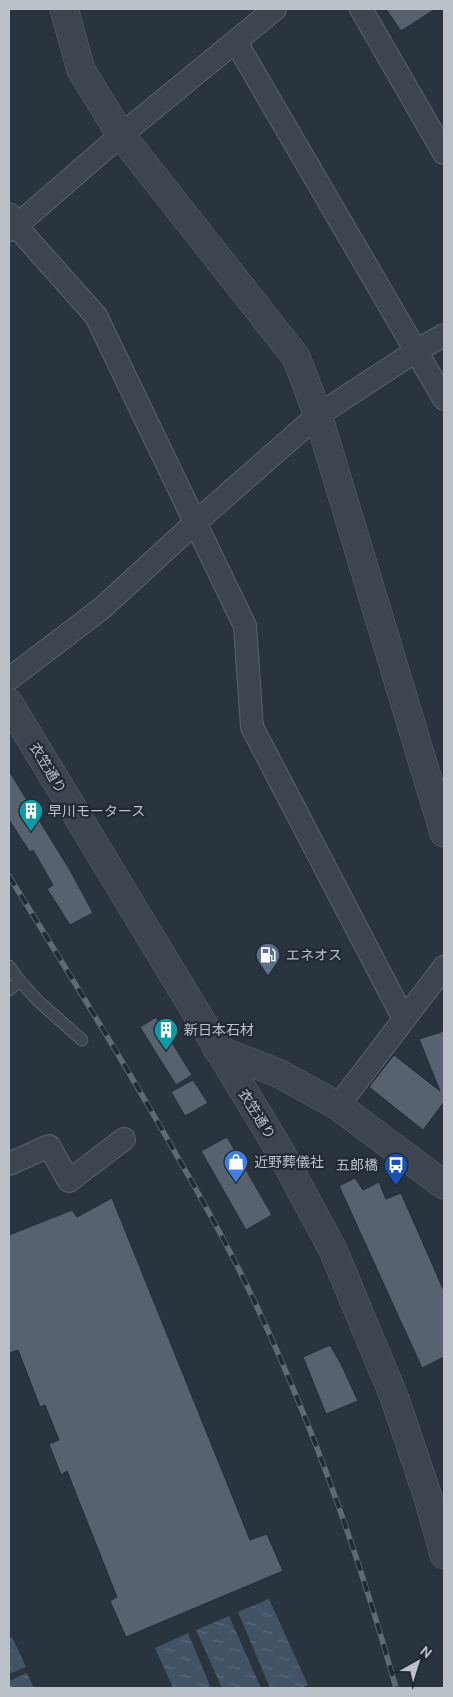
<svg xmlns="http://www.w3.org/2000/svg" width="453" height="1697" font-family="Ubuntu,'Noto Sans JP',sans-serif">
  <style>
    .water { fill: url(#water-ripples) }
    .building { fill: #58626e; stroke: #242c36 }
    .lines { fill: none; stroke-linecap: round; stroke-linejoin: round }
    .service-casing { stroke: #5b636c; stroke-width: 13 }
    .minor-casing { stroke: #5b636c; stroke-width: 24 }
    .tertiary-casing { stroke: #5b636c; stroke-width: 29 }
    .service { stroke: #3d454f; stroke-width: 11 }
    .minor { stroke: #3d454f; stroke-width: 22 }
    .tertiary { stroke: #3d454f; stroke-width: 28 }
    .rail-casing { stroke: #606a75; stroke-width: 5.5 }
    .rail { stroke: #222a34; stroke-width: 4; stroke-dasharray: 11; stroke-linecap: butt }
    .labels { text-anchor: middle; stroke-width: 4.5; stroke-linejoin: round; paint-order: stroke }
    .street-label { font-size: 14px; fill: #bac1c9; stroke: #222a34 }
    .poi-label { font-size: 14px; fill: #bac1c9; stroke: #222a34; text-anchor: start }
  </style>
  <defs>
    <pattern id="water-ripples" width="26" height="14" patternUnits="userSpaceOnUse" patternTransform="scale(1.25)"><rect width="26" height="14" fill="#415365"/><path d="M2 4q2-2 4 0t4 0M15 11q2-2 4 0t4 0" fill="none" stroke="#5a6a7a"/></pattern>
  </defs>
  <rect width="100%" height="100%" fill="#29343e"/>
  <g class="water">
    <polygon points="269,1599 308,1685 301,1688 270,1688 238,1612"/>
    <polygon points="229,1616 261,1688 222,1688 196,1630"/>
    <polygon points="188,1633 211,1688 173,1688 155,1648"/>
    <polygon points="12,1637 26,1667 9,1674 9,1638"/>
    <polygon points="27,1673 34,1688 9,1688 9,1681"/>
  </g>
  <g class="building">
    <polygon points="386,9 435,9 401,31"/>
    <polygon points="9,771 71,872 93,913 70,925 47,889 53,885 33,850 30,852 9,820"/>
    <polygon points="156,1017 192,1075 176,1085 140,1027"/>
    <polygon points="444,1031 444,1102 423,1130 369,1087 394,1055 440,1091 419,1039"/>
    <polygon points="193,1080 208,1103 185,1116 171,1092"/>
    <polygon points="227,1137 272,1215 246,1230 201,1151"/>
    <polygon points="355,1178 363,1190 379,1182 386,1199 401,1193 444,1291 444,1357 422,1368 339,1186"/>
    <polygon points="112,1198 250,1540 267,1534 283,1571 126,1637 110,1601 117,1597 67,1471 61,1475 49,1444 59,1440 45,1405 40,1407 18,1350 9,1353 9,1235 72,1210 77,1217"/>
    <polygon points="330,1345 341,1364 358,1401 326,1414 303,1357"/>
  </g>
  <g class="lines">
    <defs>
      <g id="service">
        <polyline points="9,966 20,981 9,990"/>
        <polyline points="20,981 37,1000 82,1040"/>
      </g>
      <g id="minor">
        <polyline points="361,9 444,153"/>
        <polyline points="236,42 444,399"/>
        <polyline points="9,214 16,226 96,316 245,626 252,727 404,1019"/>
        <polyline points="9,230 16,226 121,135 275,9"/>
        <polyline points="9,679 101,609 196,522 318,415 416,351 444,335"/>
        <polyline points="338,1106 444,967"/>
        <polyline points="9,1164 49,1146 69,1181 124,1139"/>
      </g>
      <g id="tertiary">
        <polyline points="64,9 81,70 121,135 296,357 318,415 444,833"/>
        <polyline points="9,703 280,1151 333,1250 395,1399 428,1497 444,1555"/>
        <polyline points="217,1049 280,1074 338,1106 444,1185"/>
      </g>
    </defs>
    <use href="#service" class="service-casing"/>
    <use href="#minor" class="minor-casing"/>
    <use href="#tertiary" class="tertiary-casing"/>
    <use href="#service" class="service"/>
    <use href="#minor" class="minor"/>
    <use href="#tertiary" class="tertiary"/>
    <defs>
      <path id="rail" d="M 9,876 C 66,969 124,1061 177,1156 C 206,1206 234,1257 258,1309 C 315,1431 360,1559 396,1688"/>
    </defs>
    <use href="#rail" class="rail-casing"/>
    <use href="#rail" class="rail"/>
  </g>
  <defs>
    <symbol id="building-pin" viewBox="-11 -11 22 30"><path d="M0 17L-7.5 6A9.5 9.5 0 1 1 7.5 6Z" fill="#0f9aa8" stroke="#222a34"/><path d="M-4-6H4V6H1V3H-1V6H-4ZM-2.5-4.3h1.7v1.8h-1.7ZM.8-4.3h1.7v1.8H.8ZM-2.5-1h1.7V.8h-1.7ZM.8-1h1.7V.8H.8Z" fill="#fff"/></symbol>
    <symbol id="fuel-pin" viewBox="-11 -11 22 30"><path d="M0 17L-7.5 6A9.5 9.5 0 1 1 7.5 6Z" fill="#5c6f8a" stroke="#222a34"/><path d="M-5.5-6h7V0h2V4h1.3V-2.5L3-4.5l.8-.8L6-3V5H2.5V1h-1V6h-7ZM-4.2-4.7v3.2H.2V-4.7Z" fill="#fff"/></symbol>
    <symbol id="shop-pin" viewBox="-11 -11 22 30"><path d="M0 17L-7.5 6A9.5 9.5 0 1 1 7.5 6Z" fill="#3f7fe0" stroke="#222a34"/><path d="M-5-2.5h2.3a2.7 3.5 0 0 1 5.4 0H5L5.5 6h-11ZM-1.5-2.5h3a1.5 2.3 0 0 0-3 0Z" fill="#fff"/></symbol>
    <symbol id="bus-pin" viewBox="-11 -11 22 30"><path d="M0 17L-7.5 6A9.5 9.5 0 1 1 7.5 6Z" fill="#1a4fb4" stroke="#222a34"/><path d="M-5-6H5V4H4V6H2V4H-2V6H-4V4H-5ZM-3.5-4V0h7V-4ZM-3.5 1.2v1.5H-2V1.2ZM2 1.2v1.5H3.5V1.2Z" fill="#fff"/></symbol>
  </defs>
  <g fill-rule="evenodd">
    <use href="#building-pin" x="17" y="797" width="28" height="38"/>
    <use href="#fuel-pin" x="254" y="941" width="28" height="38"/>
    <use href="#building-pin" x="152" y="1016" width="28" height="38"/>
    <use href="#shop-pin" x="222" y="1148" width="28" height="38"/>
    <use href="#bus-pin" x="382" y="1151" width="28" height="38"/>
  </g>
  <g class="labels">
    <g class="street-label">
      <text transform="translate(48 768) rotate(59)" y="5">衣笠通り</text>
      <text transform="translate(257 1114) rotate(58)" y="5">衣笠通り</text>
    </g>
    <g class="poi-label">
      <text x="48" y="816">早川モータース</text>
      <text x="286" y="960">エネオス</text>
      <text x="184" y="1035">新日本石材</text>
      <text x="254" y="1167">近野葬儀社</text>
      <text x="378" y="1170" text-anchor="end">五郎橋</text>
    </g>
  </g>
  <rect width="453" height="1697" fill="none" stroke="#bac1c9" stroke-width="20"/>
  <g transform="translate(418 1662) rotate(39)" stroke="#222a34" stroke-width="4" paint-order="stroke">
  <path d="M0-4L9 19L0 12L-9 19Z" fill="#bac1c9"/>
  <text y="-8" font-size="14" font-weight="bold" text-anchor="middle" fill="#bac1c9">N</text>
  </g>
</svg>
